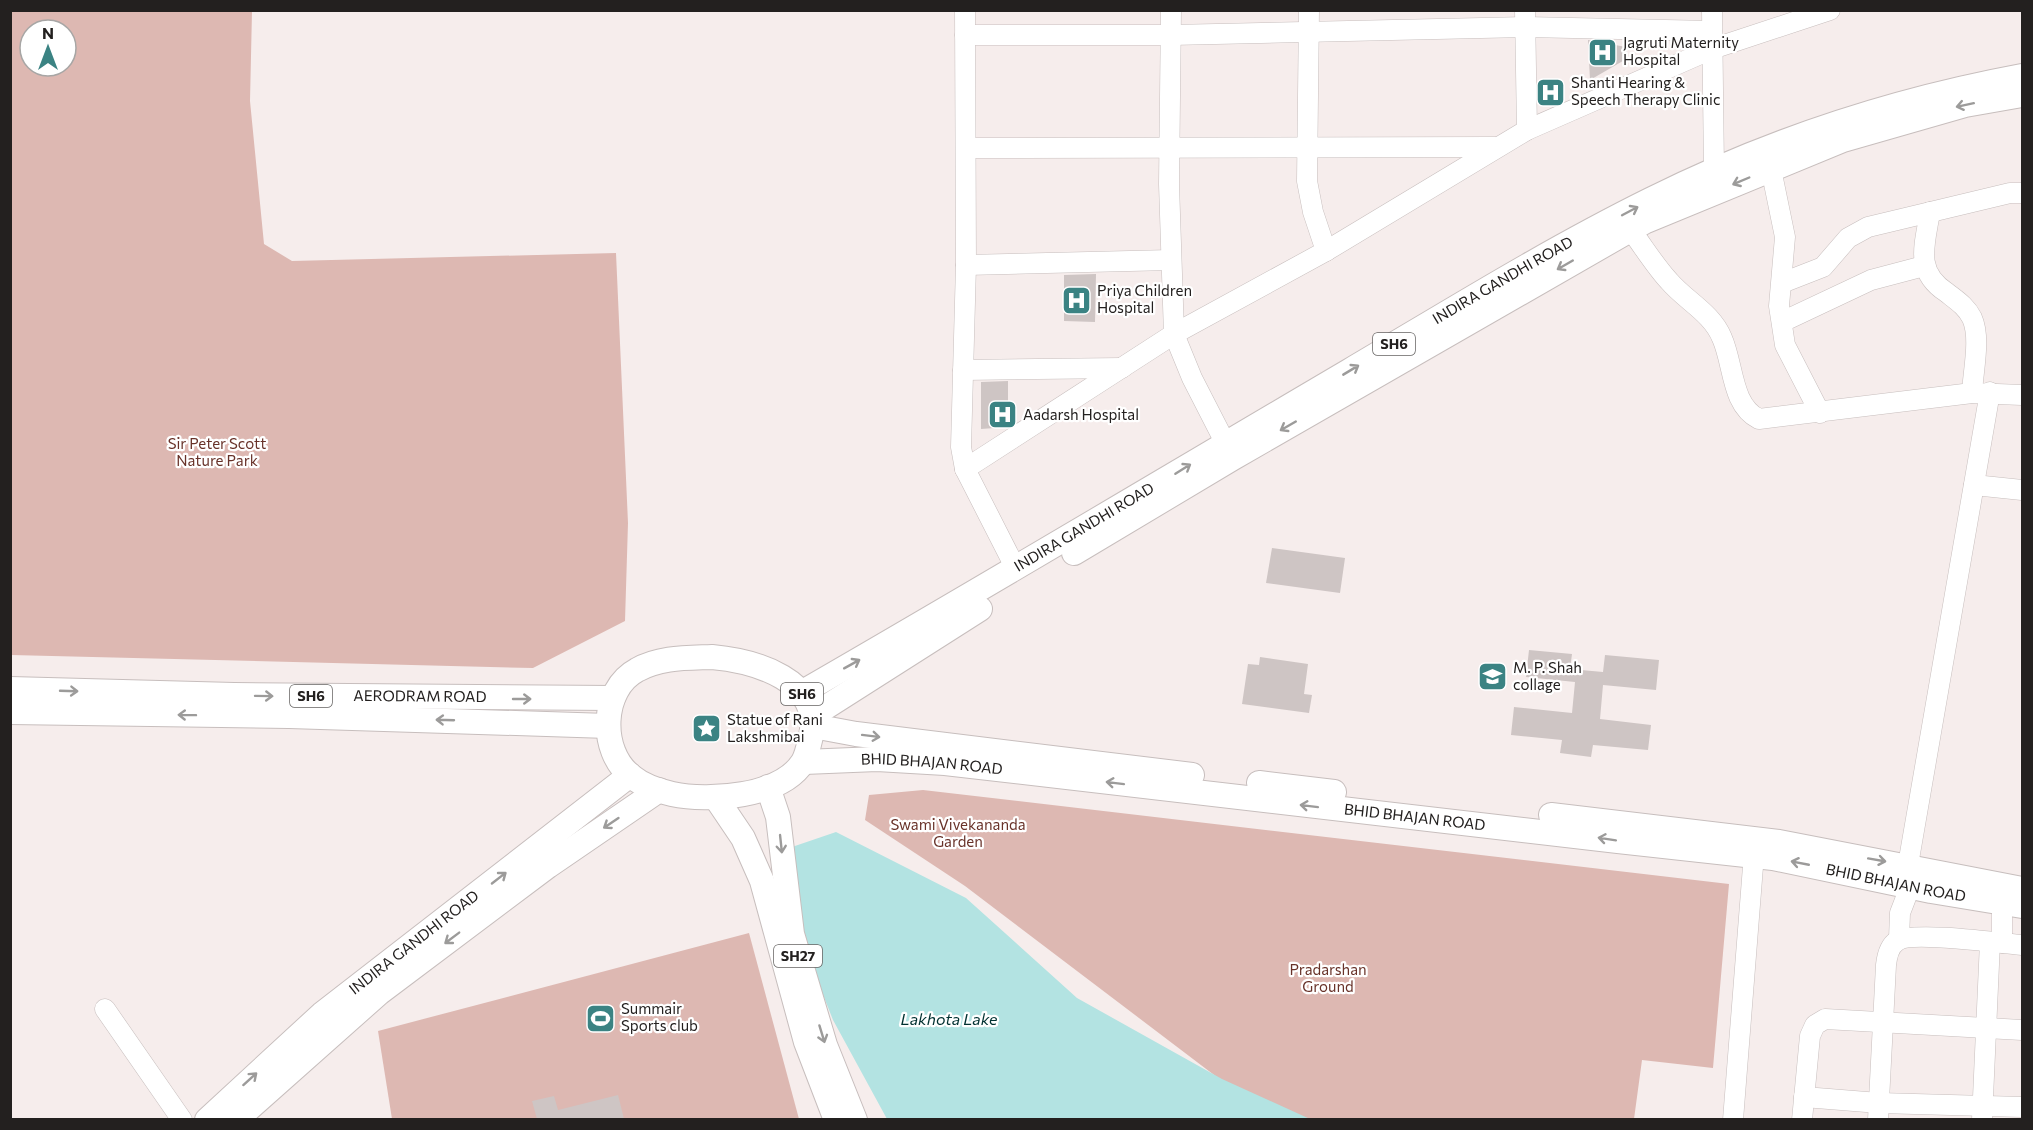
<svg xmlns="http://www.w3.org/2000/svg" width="2033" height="1130" font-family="Commissioner,sans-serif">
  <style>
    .green { fill: #ddb8b2; fill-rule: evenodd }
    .water { fill: #b3e3e2 }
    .building { fill: #cec5c4 }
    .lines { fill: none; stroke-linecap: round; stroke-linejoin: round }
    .minor-casing { stroke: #c7bebd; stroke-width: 21 }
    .major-casing { stroke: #c7bebd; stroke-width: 26 }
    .minor { stroke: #fff; stroke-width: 20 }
    .major { stroke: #fff; stroke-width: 24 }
    .oneway { stroke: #9c9b9a }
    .labels { text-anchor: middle; stroke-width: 4.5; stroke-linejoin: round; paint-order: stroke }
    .shield { fill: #fff; stroke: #656362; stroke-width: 1.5 }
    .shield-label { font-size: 14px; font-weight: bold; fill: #23201f }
    .poi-label { font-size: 15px; fill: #23201f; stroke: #fff; text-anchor: start }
    .street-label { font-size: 15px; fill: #23201f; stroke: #fff }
    .park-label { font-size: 15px; fill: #683229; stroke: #fff }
    .water-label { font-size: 16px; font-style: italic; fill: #013131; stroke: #fff }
  </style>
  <rect width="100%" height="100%" fill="#f6edec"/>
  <g class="green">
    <path d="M 10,11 L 252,11 L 250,101 L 264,244 L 292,261 L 616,253 L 628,523 L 625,621 L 533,668 L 11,655 ZM 30,30 L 66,30 L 66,66 L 30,66 Z"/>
    <polygon points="923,790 1729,884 1713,1068 1642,1060 1634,1119 1291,1119 1222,1081 965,886 865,820 869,795"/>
    <polygon points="749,933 799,1119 392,1119 378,1031"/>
  </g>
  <polygon class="water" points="836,832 966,898 1077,998 1222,1079 1310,1119 887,1119 833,1020 788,906 792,847"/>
  <g class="building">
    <polygon points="1588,40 1626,47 1628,58 1590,80"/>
    <polygon points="1543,80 1562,81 1562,101 1542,100"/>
    <polygon points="1096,274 1095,322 1064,321 1064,275"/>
    <polygon points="1008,381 1008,427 981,429 981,382"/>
    <polygon points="1272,548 1345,558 1340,593 1266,583"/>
    <polygon points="1529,650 1572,654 1570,669 1603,672 1605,655 1659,660 1656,690 1603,685 1600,719 1651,725 1648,750 1593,745 1591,757 1560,753 1562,740 1511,735 1514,707 1572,713 1575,682 1526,677"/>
    <polygon points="1260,657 1308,664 1304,694 1312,695 1309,713 1242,704 1248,664 1259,665"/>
    <polygon points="618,1095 624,1119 537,1119 532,1101 554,1096 558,1110"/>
  </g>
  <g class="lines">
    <defs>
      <g id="minor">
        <polyline points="965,10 966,265 961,447 965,469 1016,569"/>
        <polyline points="1171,10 1169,184 1174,334 1192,378 1232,456"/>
        <polyline points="1309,10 1307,181 1313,212 1326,251"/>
        <polyline points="1525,10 1527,130"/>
        <polyline points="1712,10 1714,171"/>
        <polyline points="965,35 1171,35 1526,27 1712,31"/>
        <polyline points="966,148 1495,147"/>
        <polyline points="1771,169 1785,237 1779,306 1785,345 1820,413"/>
        <path d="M 1930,212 C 1925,244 1914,271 1946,292 C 1956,300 1966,306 1972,318 C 1981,338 1973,371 1972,393"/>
        <path d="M 1630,229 C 1643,246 1655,266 1669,281 C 1686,301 1712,313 1722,338 C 1734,365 1731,405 1759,419 L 1972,393 L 2022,395"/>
        <polyline points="966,265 1171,260"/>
        <polyline points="1782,283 1823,267 1848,238 1868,227 2010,193 2022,193"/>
        <polyline points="1782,322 1871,280 1924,266"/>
        <polyline points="963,370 1122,368"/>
        <polyline points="965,469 1174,334 1326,251 1527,130 1712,49 1830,10"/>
        <polyline points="1974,485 2022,490"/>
        <polyline points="1908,865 1990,392"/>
        <polyline points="1899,939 1900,913 1910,887"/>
        <polyline points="2002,943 2002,902"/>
        <polyline points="105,1009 182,1120"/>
        <polyline points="1804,1097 1879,1103 2022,1107"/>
        <polyline points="1733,1120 1755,841"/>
        <polyline points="1802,1120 1810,1036 1815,1025 1825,1019 2022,1030"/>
        <path d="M 1878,1120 L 1886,965 C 1887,956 1889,946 1897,941 C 1911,931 2001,943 2022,945"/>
        <polyline points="1982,1120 1990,942"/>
      </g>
      <g id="major">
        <polyline points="1074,553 1233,458 1644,222 1843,140 1965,105 2022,95"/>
        <path d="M 712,657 C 755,661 823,680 811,736 C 809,744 807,755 803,762 C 781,797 708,802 672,794 C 659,791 642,785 631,776 C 599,751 601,689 637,670 C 660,657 687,658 712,657 Z"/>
        <path id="s1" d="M 10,689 L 234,695 L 613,698"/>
        <path id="s2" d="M 801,693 C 985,587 1167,478 1349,371 C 1449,312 1547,251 1650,200 C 1768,141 1893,100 2022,76"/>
        <polyline points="10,712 289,716 608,726"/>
        <polyline points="812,716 980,609"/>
        <polyline points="813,726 856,734 1192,775"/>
        <path id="s3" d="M 804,762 L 877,759 L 945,763 L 1618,841 L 1773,858 L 1931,891 L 2022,906"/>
        <polyline points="1259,783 1334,792"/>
        <polyline points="768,787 778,817 792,934 825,1045 855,1120"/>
        <polyline points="716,798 743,838 762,881 806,1042 836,1120"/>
        <polyline points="1551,815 1779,842 2022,889"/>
        <path id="s4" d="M 207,1120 L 322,1014 L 630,775"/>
        <polyline points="236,1120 379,993 548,866 659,790"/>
      </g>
    </defs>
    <use href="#minor" class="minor-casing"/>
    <use href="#major" class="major-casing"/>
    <use href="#minor" class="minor"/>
    <use href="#major" class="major"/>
  </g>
  <defs><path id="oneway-shaft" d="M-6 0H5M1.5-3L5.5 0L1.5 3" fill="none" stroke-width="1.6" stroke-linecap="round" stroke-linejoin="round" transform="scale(1.5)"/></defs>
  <g class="oneway">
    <use href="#oneway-shaft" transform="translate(1965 105) rotate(168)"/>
    <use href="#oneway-shaft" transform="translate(1741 181) rotate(157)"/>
    <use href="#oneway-shaft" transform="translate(1630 211) rotate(-28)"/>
    <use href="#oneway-shaft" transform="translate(1565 265) rotate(150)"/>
    <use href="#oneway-shaft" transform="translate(1351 370) rotate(-31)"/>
    <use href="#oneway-shaft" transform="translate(1288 426) rotate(150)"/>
    <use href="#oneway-shaft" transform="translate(1183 469) rotate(-32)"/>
    <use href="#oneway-shaft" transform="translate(852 664) rotate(-29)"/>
    <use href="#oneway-shaft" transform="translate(69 691) rotate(2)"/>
    <use href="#oneway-shaft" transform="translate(264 696) rotate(1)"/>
    <use href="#oneway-shaft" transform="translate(522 699)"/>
    <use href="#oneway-shaft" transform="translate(187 715) rotate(-179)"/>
    <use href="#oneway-shaft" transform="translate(445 720) rotate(-178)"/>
    <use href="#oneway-shaft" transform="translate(871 736) rotate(7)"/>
    <use href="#oneway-shaft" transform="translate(1115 783) rotate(-173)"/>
    <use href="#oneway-shaft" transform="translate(1309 806) rotate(-173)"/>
    <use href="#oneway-shaft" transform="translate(611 823) rotate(146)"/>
    <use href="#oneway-shaft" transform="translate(1607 839) rotate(-171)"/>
    <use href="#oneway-shaft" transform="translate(781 844) rotate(84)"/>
    <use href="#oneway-shaft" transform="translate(1877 860) rotate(10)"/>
    <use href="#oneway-shaft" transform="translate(1800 863) rotate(-169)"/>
    <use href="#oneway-shaft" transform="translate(499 878) rotate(-38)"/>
    <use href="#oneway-shaft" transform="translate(452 938) rotate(143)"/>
    <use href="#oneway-shaft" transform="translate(822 1034) rotate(73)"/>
    <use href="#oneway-shaft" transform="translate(250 1079) rotate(-42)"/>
  </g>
  <defs>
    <symbol id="hospital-square" viewBox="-11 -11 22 22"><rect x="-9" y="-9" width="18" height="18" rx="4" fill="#3b8383" stroke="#fff"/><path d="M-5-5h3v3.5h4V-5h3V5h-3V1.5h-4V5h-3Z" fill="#fff"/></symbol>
    <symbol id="university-square" viewBox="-11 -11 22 22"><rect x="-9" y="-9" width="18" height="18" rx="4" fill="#3b8383" stroke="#fff"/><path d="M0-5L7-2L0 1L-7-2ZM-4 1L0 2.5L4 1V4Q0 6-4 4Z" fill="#fff"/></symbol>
    <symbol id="sight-square" viewBox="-11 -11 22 22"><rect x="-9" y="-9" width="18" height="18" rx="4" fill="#3b8383" stroke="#fff"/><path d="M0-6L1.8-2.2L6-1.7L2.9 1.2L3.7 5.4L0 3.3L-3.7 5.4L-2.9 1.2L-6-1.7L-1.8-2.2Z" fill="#fff"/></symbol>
    <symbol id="stadium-square" viewBox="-11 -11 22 22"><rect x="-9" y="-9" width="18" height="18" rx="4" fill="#3b8383" stroke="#fff"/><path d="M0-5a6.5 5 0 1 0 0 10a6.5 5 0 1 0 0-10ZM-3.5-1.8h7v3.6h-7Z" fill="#fff"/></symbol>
  </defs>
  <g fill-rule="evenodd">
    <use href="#hospital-square" x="1586" y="36" width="33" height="33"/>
    <use href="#hospital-square" x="1534" y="76" width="33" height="33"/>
    <use href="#hospital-square" x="1060" y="284" width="33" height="33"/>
    <use href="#hospital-square" x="986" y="398" width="33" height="33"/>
    <use href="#university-square" x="1476" y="660" width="33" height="33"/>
    <use href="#sight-square" x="690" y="712" width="33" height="33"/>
    <use href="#stadium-square" x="584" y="1002" width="33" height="33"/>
  </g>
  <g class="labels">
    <g class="shield">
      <rect x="1373" y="333" width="42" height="22" rx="4.5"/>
      <rect x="781" y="683" width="42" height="22" rx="4.5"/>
      <rect x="290" y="685" width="42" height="22" rx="4.5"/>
      <rect x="774" y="945" width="48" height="22" rx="4.5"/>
    </g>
    <g class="shield-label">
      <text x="1394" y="349">SH6</text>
      <text x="802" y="699">SH6</text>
      <text x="311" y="701">SH6</text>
      <text x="798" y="961">SH27</text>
    </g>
    <g class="poi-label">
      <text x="1623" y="48">Jagruti Maternity<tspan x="1623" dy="17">Hospital</tspan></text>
      <text x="1571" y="88">Shanti Hearing &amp;<tspan x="1571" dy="17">Speech Therapy Clinic</tspan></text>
      <text x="1097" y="296">Priya Children<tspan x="1097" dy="17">Hospital</tspan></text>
      <text x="1023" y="420">Aadarsh Hospital</text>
      <text x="1513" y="673">M. P. Shah<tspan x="1513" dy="17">collage</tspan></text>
      <text x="727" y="725">Statue of Rani<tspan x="727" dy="17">Lakshmibai</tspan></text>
      <text x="621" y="1014">Summair<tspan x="621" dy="17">Sports club</tspan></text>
    </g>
    <g class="street-label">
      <text dy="5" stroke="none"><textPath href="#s2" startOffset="814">INDIRA GANDHI ROAD</textPath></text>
      <text dy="5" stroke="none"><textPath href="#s2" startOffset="328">INDIRA GANDHI ROAD</textPath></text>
      <text dy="5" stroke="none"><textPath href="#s1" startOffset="410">AERODRAM ROAD</textPath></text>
      <text dy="5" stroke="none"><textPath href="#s3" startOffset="128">BHID BHAJAN ROAD</textPath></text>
      <text dy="5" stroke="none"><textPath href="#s3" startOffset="614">BHID BHAJAN ROAD</textPath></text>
      <text dy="5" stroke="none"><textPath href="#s3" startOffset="1100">BHID BHAJAN ROAD</textPath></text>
      <text dy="5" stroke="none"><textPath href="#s4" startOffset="273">INDIRA GANDHI ROAD</textPath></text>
    </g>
    <g class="park-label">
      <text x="217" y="449">Sir Peter Scott<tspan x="217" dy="17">Nature Park</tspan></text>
      <text x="958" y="830">Swami Vivekananda<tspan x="958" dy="17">Garden</tspan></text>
      <text x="1328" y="975">Pradarshan<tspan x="1328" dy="17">Ground</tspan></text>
    </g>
    <g class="water-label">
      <text x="949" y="1025">Lakhota Lake</text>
    </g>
  </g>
  <rect width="2033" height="1130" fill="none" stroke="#23201f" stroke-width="24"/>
  <g transform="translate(48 48)"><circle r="28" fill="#ffffff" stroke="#a7a6a5" stroke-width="1.5"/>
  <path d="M0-4.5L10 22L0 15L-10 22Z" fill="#3b8383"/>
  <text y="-9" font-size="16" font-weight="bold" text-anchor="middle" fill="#23201f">N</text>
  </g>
</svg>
